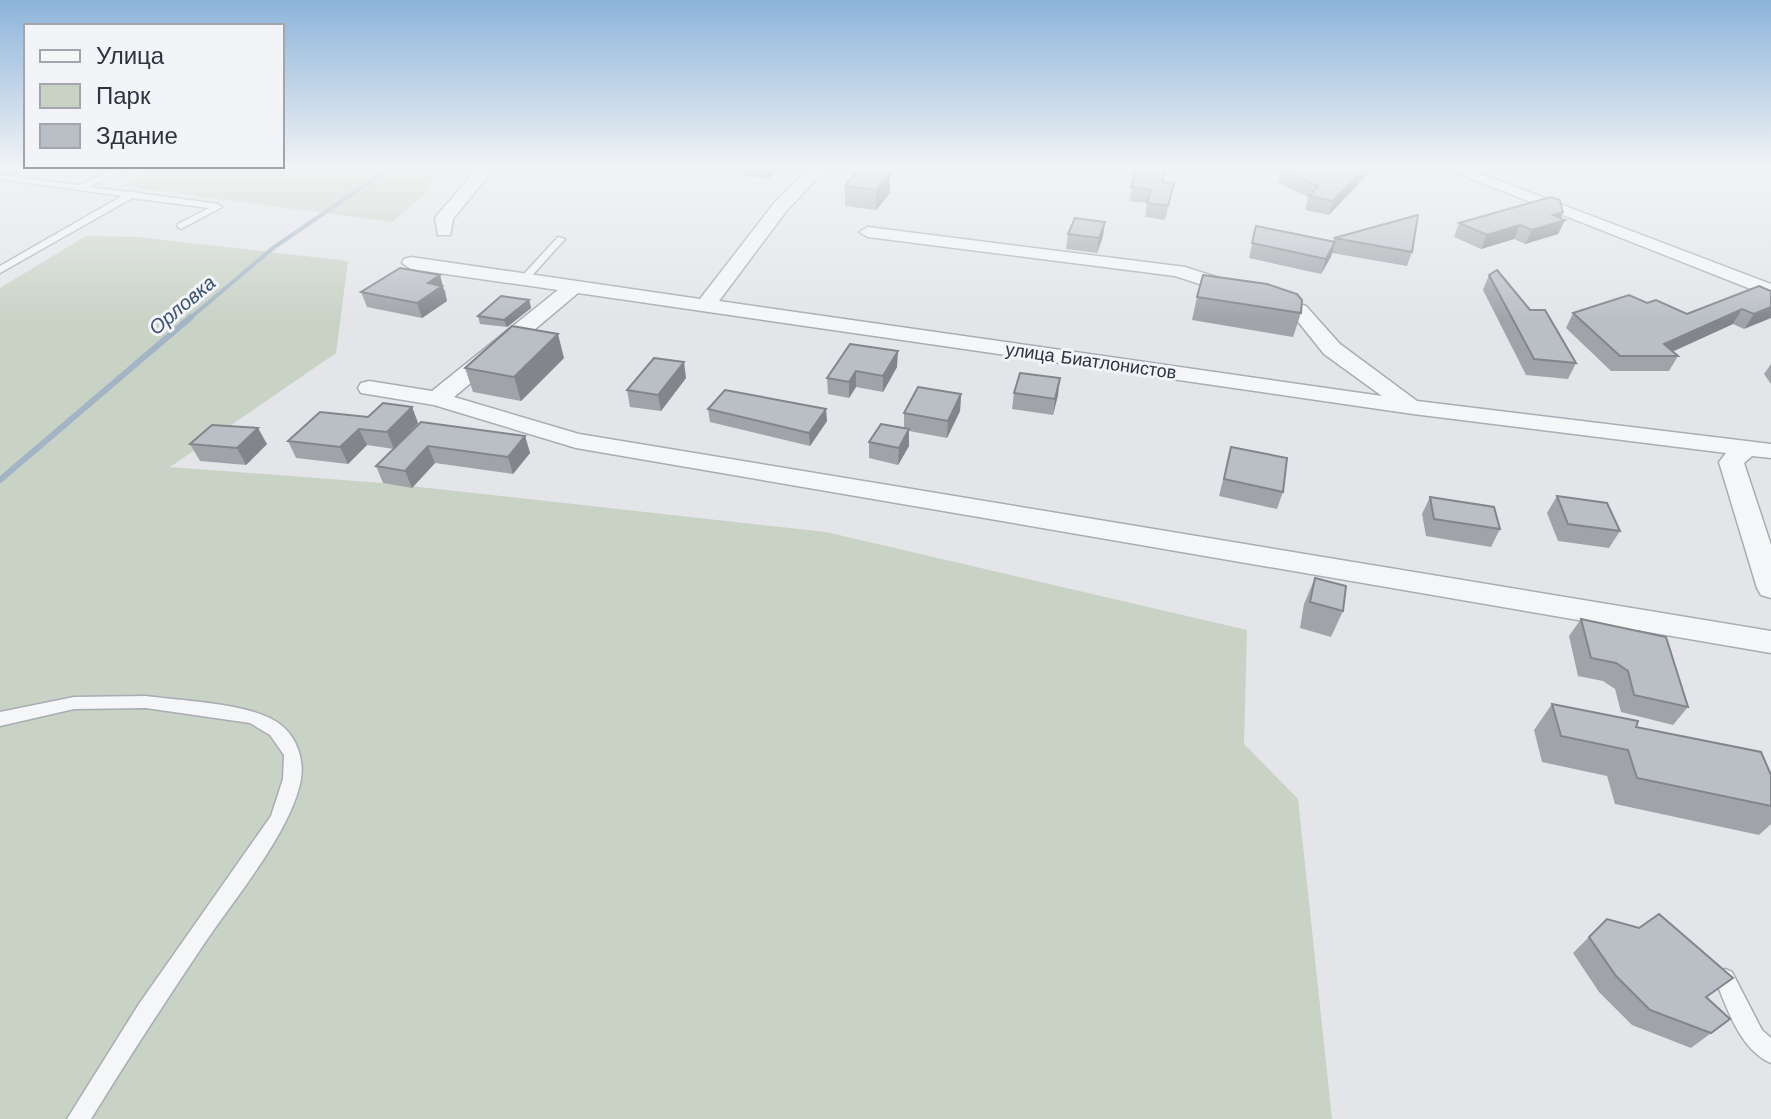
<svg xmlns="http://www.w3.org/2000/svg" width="1771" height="1119" font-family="'Work Sans',sans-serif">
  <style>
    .green { fill: #c8d2c5 }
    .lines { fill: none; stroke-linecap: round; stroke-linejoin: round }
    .stream-far1 { stroke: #a2b4c5; stroke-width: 4 }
    .stream { stroke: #a2b4c5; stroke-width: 6 }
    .lane-casing { stroke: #a8acb3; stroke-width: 3 }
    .street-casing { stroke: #a8acb3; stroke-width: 3 }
    .lane { fill: #f5f6f8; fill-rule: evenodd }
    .street { fill: #f5f6f8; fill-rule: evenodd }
    .wall { fill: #a0a4a9 }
    .shaded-wall { fill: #82868a }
    .building { fill: #babfc5; stroke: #82868a; stroke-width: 2 }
    .labels { text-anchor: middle; stroke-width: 6; stroke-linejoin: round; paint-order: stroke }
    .far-street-label { font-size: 18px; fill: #2c343f; stroke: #f2f4f7 }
    .far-water-label { font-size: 20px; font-style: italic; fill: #3b536f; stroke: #f2f4f7 }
  </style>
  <rect width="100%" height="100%" fill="#e3e5e9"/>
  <g class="green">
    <polygon points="163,166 438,166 426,193 392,222 121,186"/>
    <polygon points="86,236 138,237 348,261 336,353 170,467 383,483 826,532 1247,630 1244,744 1298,799 1332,1119 0,1119 0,288"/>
  </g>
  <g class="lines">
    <polyline class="stream-far1" points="189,319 273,248 393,166"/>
    <polyline class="stream" points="0,480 191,317"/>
    <defs>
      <g id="lane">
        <polygon points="123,166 134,166 89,187 129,192 134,191 138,193 218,204 222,207 181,229 177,226 178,224 209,208 132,198 0,273 0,266 122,196 0,179 0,175 79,185"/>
        <polygon points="558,237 565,239 528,280 522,280 522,276"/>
        <path d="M 146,696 C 181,701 255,703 281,725 C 297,738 304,759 301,779 C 292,830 236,897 206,941 C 167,999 128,1059 91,1119 L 67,1119 L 139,1004 L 271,816 L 283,779 L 284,755 L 270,735 L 250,723 L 146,708 L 74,709 L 0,726 L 0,712 L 74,697 Z"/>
        <path d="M 1725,969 L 1732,972 L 1762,1030 L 1771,1038 L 1771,1063 C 1740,1050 1727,1008 1715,979 L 1718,972 Z"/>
      </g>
      <g id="street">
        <polygon points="475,166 491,166 490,173 453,219 450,235 438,235 435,218 474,172"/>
        <polygon points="812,166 829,166 787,210 719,301 1382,396 1324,354 1292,314 1175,276 868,237 859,232 868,227 1185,267 1306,306 1340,344 1417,401 1771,444 1771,458 1752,456 1744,463 1771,545 1771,598 1761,595 1757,588 1719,462 1726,453 1413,414 578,293 454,397 579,434 1771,631 1771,653 576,448 434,405 361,393 358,388 361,383 369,381 432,391 558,290 411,269 402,263 404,259 411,257 700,299 775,202"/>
        <polygon points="1439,166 1460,166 1771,284 1771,297"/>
      </g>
    </defs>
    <use href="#lane" class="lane-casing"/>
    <use href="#street" class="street-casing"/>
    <use href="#lane" class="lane"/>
    <use href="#street" class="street"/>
  </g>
  <g class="wall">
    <polygon points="741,166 784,166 768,179 742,175"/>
    <polygon points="1137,166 1166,166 1163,182 1174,183 1165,220 1145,217 1147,203 1129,201"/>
    <polygon points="1299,166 1375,166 1329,215 1305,210 1308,197 1278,183 1282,170"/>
    <polygon points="1757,166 1771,166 1771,170"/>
    <polygon points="890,173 890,193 876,210 845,206 845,186"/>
    <polygon points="1563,212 1561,218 1565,220 1558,234 1525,244 1514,239 1481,249 1454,237 1459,223"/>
    <polygon points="1105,222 1103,236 1097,253 1066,249 1068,234"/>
    <polygon points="1256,226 1333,242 1334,238 1412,252 1407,266 1332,253 1321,274 1249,258"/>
    <polygon points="1489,275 1576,363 1568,379 1526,375 1483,290"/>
    <polygon points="445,290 447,301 422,318 367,307 361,292"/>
    <polygon points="1771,291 1744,329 1733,324 1673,351 1678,356 1669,371 1611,371 1566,328 1573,313 1647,303 1687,314"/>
    <polygon points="1197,297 1301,313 1293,337 1192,320"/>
    <polygon points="529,300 531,308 507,327 480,324 478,316"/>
    <polygon points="850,344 897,367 883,392 856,387 849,398 828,394 827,378"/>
    <polygon points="564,358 521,401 473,392 465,368"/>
    <polygon points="1771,364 1771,384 1764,374"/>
    <polygon points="686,378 661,411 630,407 627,390"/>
    <polygon points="1014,393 1058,395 1053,415 1012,409"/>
    <polygon points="961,394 960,411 947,438 909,431 909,446 898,465 869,458 869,442 904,428 904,413"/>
    <polygon points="412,407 418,423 394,449 367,445 348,464 296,458 288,441 368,417"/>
    <polygon points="708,409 827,421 810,446 710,422"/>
    <polygon points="421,422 525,436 530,453 513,474 435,463 412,488 383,483 376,466"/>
    <polygon points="190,444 267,444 246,465 200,461"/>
    <polygon points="1231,447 1283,492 1277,509 1219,496"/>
    <polygon points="1557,496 1620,531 1609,548 1558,541 1547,513"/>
    <polygon points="1430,497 1500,529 1491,547 1426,536 1422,514"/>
    <polygon points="1315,578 1343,611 1331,637 1300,628 1304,604"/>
    <polygon points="1581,619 1688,707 1673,725 1621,712 1615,689 1603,681 1578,676 1569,636"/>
    <polygon points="1552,704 1636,727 1771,775 1771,824 1759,835 1615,804 1607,776 1542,762 1534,730"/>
    <polygon points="1589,937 1707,998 1730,1019 1691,1048 1632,1025 1599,992 1573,953"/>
  </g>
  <g class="shaded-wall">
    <polygon points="767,166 784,166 768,179"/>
    <polygon points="1367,166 1375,166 1329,215 1333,201"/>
    <polygon points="890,173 890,193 876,210 876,190"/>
    <polygon points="1563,212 1559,222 1565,220 1558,234 1525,244 1532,230 1553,215"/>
    <polygon points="1105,222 1103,236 1097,253 1099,238"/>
    <polygon points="1520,225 1514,239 1481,249 1487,235"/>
    <polygon points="1335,242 1331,257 1321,274 1326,259"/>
    <polygon points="440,275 447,301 422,318 417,303 428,283"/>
    <polygon points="529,300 531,308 507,327 504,320"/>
    <polygon points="1771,307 1771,318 1744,329 1754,314"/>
    <polygon points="1742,309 1733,324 1663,356 1664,344"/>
    <polygon points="558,334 564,358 521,401 514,377"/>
    <polygon points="898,351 897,367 883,392 883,376"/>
    <polygon points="684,362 686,378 661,411 658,395"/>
    <polygon points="856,371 856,387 849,398 849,382"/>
    <polygon points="1060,378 1058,395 1053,415 1055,399"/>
    <polygon points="961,394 960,411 947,438 948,421"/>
    <polygon points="412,407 418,423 394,449 387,432"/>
    <polygon points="826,409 827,421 810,446 809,433"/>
    <polygon points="258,428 267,444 246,465 237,448"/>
    <polygon points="359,429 367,445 348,464 340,447"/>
    <polygon points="909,429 909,446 898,465 899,448"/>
    <polygon points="525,436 530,453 513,474 508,457"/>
    <polygon points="428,446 435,463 412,488 405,471"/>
  </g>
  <g class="building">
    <polygon points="1137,166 1166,166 1162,182 1174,183 1168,206 1147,203 1151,190 1131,187"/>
    <polygon points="1299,166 1367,166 1333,201 1309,196 1318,186 1282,170"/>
    <polygon points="859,169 890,173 876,190 845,186"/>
    <polygon points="1551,197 1560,200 1563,212 1553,215 1565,220 1532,230 1520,225 1487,235 1459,223"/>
    <polygon points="1418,215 1412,252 1334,238"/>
    <polygon points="1075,218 1105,222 1099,238 1068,234"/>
    <polygon points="1256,226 1335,242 1326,259 1252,243"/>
    <polygon points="400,268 440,275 428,283 442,286 417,303 361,292"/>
    <polygon points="1497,270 1530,310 1545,310 1576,363 1534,359 1489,275"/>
    <polygon points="1203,275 1267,284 1297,294 1302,300 1301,313 1197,297"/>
    <polygon points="1759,286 1771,291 1771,307 1754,314 1742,309 1664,344 1678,356 1620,356 1573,313 1629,295 1647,303 1656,300 1687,314"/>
    <polygon points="501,296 529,300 504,320 478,316"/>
    <polygon points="512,326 558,334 514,377 465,368"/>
    <polygon points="850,344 898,351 883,376 856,371 849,382 827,378"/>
    <polygon points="654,358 684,362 658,395 627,390"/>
    <polygon points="1020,373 1060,378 1055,399 1014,393"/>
    <polygon points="918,387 961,394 948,421 904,413"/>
    <polygon points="725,390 826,409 809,433 708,409"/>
    <polygon points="383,403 412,407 387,432 359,429 340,447 288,441 320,412 368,417"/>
    <polygon points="421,422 525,436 508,457 428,446 405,471 376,466"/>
    <polygon points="881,424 909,429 899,448 869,442"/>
    <polygon points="212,425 258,428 237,448 190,444"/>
    <polygon points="1231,447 1287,458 1283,492 1224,479"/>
    <polygon points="1557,496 1607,503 1620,531 1568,524"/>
    <polygon points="1430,497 1494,507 1500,529 1434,519"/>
    <polygon points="1315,578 1346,586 1343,611 1310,602"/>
    <polygon points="1581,619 1666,637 1688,707 1634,695 1628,671 1616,663 1591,658"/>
    <polygon points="1552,704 1638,721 1636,727 1761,752 1771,775 1771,806 1637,778 1628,750 1561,736"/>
    <polygon points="1659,914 1733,978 1706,997 1730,1019 1711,1033 1650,1010 1616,976 1589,937 1607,919 1639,928"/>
  </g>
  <linearGradient id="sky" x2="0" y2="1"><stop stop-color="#8cb4da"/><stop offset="0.52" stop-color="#f2f3f5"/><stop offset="1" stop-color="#f2f3f5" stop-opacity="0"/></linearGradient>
  <rect width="1771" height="322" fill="url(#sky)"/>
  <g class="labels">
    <g class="far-street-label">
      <text transform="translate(1091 361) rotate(8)" y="6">улица Биатлонистов</text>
    </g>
    <g class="far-water-label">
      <text transform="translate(182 305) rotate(-40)" y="7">Орловка</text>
    </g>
  </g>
  <rect x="24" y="24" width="260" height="144" fill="#f2f4f7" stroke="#a3a7ad" stroke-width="2"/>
  <rect x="40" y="50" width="40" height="12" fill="#f5f6f8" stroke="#a3a7ad" stroke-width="2"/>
  <text x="96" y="64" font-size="24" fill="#2c343f">Улица</text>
  <rect x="40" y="84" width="40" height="24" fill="#c8d2c5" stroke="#a3a7ad" stroke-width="2"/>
  <text x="96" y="104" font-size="24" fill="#2c343f">Парк</text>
  <rect x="40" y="124" width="40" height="24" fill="#babfc5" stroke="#a3a7ad" stroke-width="2"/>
  <text x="96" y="144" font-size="24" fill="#2c343f">Здание</text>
</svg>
